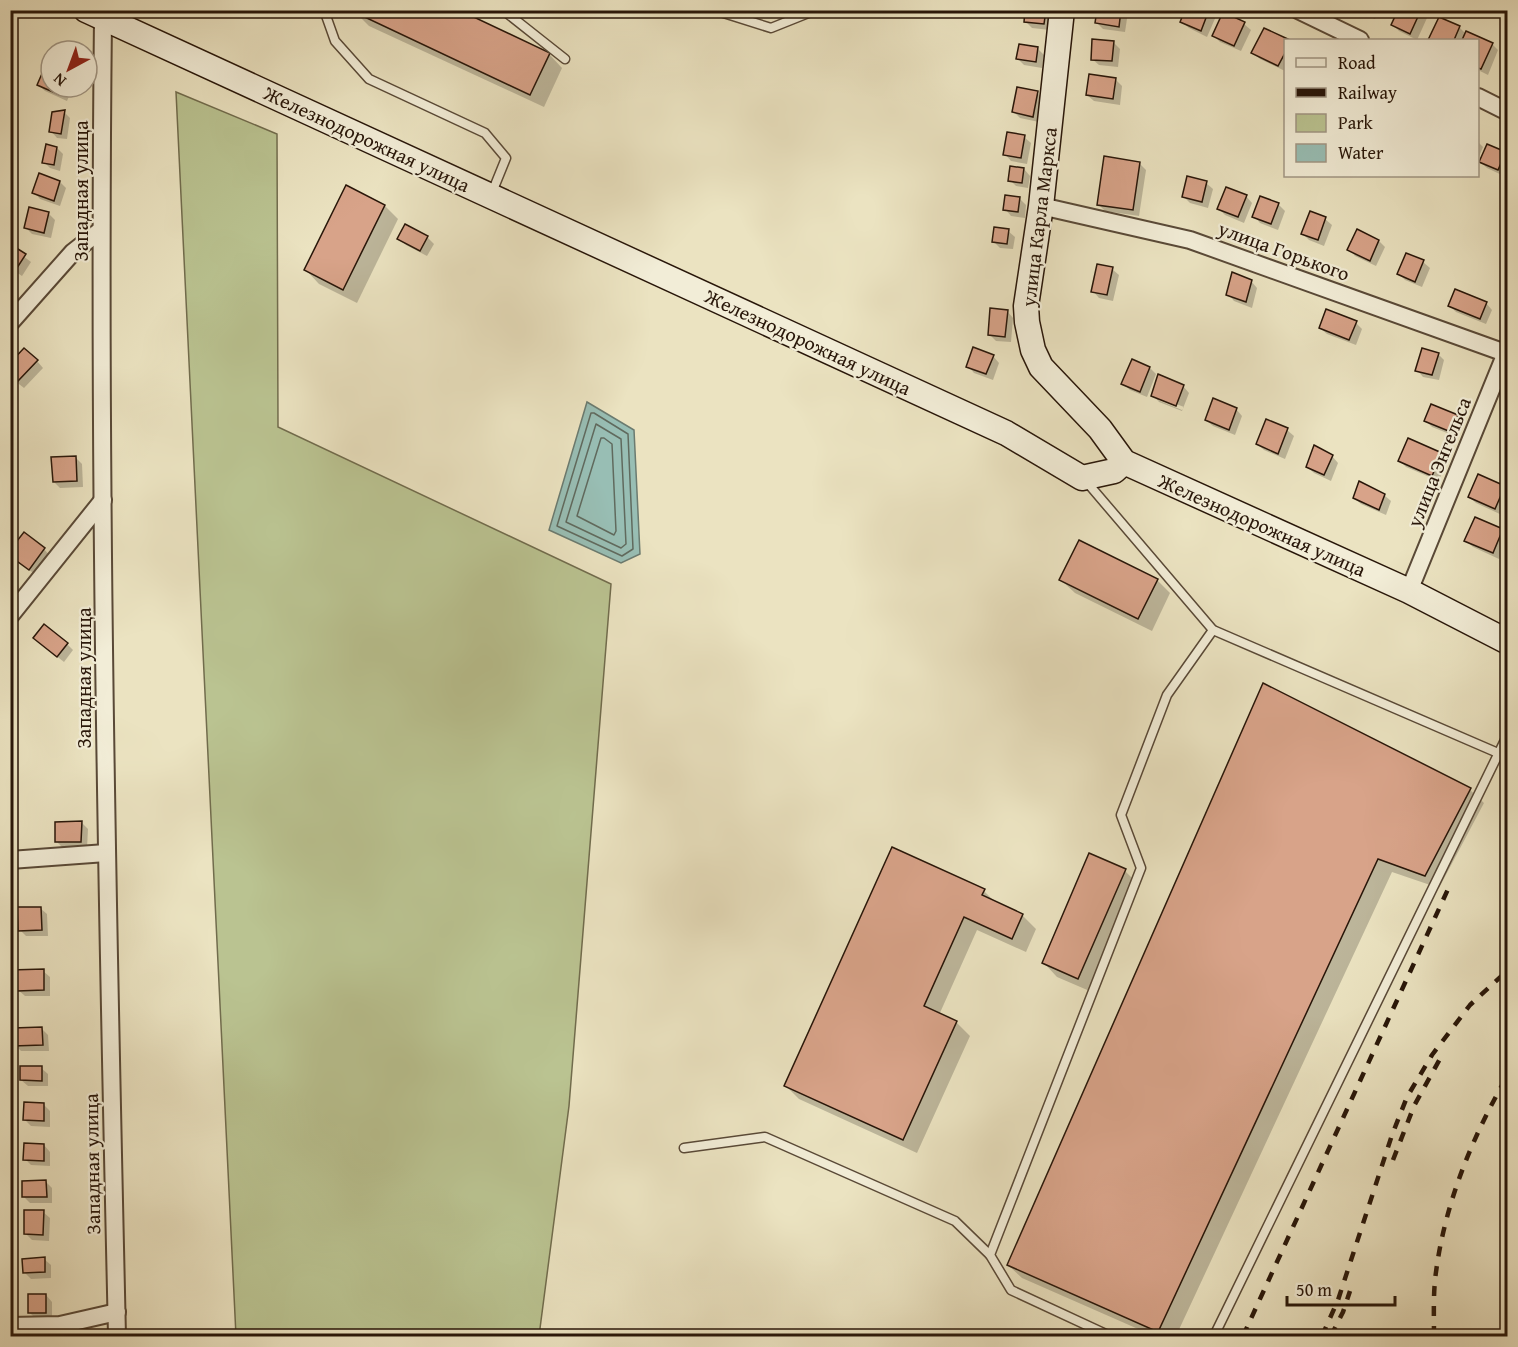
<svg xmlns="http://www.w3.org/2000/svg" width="1518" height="1347" font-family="'Gentium Book Plus',serif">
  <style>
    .green { fill: #bac391; stroke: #716c4d; stroke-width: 1.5 }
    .water { fill: #98beb4; stroke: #6b7b70; stroke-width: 1.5 }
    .shadow { fill: #0003; fill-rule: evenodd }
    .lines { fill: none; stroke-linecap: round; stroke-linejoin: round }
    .shore { stroke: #606a5e; stroke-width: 1.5 }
    .building { fill: #d8a389; stroke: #281609; stroke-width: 1.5 }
    .lane-casing { stroke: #594937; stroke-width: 11 }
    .street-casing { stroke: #594937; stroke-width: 20 }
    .secondary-casing { stroke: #281609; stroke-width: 27 }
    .lane { stroke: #f2edd7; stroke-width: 8 }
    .street { stroke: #f2edd7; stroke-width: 16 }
    .secondary { stroke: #f2edd7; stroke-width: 24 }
    .rail { stroke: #281609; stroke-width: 4.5; stroke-dasharray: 10 10; stroke-linecap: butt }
    .labels { text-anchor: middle; stroke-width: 4.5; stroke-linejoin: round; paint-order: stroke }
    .street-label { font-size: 20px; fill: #281609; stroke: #f2edd7 }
  </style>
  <rect width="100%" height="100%" fill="#ebe3c1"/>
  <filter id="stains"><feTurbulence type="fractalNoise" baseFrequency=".00333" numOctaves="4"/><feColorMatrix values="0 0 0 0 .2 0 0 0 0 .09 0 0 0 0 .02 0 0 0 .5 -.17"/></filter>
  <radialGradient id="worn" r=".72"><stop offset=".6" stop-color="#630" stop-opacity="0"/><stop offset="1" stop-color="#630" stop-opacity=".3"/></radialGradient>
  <polygon class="green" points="176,92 277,134 278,427 611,584 569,1106 539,1336 236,1336"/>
  <polygon class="water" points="587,402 634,430 640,554 621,563 549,530"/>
  <g class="shadow">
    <polygon points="1026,10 1046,10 1052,16 1050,30 1032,28 1025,21"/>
    <polygon points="1099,10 1126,10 1128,12 1125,32 1103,29 1097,23"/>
    <polygon points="1187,10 1213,10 1217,14 1207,37 1189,28 1182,22"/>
    <polygon points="1354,10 1379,10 1375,19"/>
    <polygon points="355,12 549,54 562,68 544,107 369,26"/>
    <polygon points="1420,12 1427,18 1417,40 1399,31 1393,25"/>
    <polygon points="1439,19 1460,28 1466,34 1492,44 1498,50 1488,75 1478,70 1478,40 1430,40"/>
    <polygon points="1244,24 1251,30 1241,51 1220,42 1214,36"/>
    <polygon points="1264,30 1287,40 1285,71 1260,59 1253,53"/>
    <polygon points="1113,42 1120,49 1118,67 1099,65 1092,59"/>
    <polygon points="1037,48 1044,55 1042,68 1024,65 1018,59"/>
    <polygon points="1508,66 1508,79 1503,75"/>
    <polygon points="51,74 51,87 73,87 67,101 45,91 39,85"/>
    <polygon points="1116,80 1122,86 1120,105 1094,101 1087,95"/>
    <polygon points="1037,93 1044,99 1039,122 1020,118 1014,112"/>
    <polygon points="64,112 70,118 67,139 57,138 51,131"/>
    <polygon points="1024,137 1031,143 1027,164 1011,161 1005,154"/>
    <polygon points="1478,142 1483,147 1478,159"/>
    <polygon points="57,148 63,154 60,171 50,168 44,162"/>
    <polygon points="1505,153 1508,156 1508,168 1504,176 1487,168 1480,162"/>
    <polygon points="1139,163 1146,170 1139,216 1105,211 1098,204"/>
    <polygon points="1024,169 1030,176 1028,188 1016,186 1010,180"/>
    <polygon points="60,182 66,188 60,206 40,199 34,192"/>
    <polygon points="1206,183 1213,189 1208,208 1190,203 1183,196"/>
    <polygon points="1246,196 1252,203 1244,223 1225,215 1219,209"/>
    <polygon points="1007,197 1020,199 1026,205 1025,218 1011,216 1005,209"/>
    <polygon points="1261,198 1279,205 1285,211 1278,230 1260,223 1254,216"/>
    <polygon points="385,206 398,219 357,303 319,284 306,270"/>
    <polygon points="30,209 49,214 55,220 51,238 32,234 25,227"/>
    <polygon points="1325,219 1332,225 1324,246 1309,240 1303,234"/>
    <polygon points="1008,231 1015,237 1013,249 1000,248 993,241"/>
    <polygon points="1357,231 1379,241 1385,247 1376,266 1355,256 1349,249"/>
    <polygon points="427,237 434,244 427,256 406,245 399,239"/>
    <polygon points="10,246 31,262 22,276 10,268"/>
    <polygon points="1423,262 1430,268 1422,287 1405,280 1399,274"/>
    <polygon points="1112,269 1119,275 1113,301 1099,298 1093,291"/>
    <polygon points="1251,281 1257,288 1252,308 1234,301 1228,294"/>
    <polygon points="1486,303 1492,310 1486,324 1456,312 1450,306"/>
    <polygon points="1007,311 1013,318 1011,342 996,341 990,335"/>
    <polygon points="1356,323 1362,329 1356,345 1327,334 1320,328"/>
    <polygon points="1438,354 1444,360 1439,380 1423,377 1417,370"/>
    <polygon points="993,356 999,363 993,380 974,373 968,366"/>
    <polygon points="37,361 43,368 24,388 10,377"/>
    <polygon points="1150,368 1156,374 1147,397 1130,390 1123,384"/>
    <path d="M 1183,386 L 1189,393 L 1182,411 L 1159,402 L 1153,395 ZM 1158,397 L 1184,407 L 1182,410 L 1158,400 Z"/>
    <polygon points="1508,402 1508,417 1503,413"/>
    <polygon points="1236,409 1242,416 1235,435 1213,426 1206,420"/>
    <polygon points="1457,416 1463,422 1457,437 1432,427 1426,421"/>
    <polygon points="1287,430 1294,436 1285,459 1264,450 1257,444"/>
    <polygon points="1441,454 1447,460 1439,481 1406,467 1400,461"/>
    <polygon points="1332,456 1338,463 1331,481 1314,473 1307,467"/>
    <polygon points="76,458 82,464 83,487 60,488 54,482"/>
    <polygon points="1478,476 1508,490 1508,502 1502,515 1476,503 1469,497"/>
    <polygon points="1384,495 1391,501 1386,515 1361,504 1354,498"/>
    <polygon points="1502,531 1508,536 1508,540 1499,559 1473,547 1466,541"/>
    <polygon points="44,549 50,556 36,575 16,560"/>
    <polygon points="1061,580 1157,580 1170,593 1152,631 1075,593"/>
    <polygon points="10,591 18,598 10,607"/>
    <polygon points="41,644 67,644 73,650 64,662"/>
    <polygon points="1264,685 1470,790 1484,803 1439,888 1392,872 1176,1336 1154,1336 1022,1278 1008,1265"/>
    <polygon points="10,719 15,724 10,730"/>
    <polygon points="82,823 88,829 87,848 63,848 56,841"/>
    <polygon points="1125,871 1138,884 1092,992 1057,977 1044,963"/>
    <polygon points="984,891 997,904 1022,915 1036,929 1026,952 977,930 939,1015 956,1022 970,1036 917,1153 799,1099 786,1086"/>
    <polygon points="40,908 47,914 48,936 26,936 20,930"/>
    <polygon points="10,971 43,971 50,977 50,996 25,996 10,983"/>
    <polygon points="42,1029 48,1035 49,1051 21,1051 15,1045"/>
    <polygon points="41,1068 48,1074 48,1086 28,1086 21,1080"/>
    <polygon points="43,1104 50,1111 50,1127 31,1126 25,1120"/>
    <polygon points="44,1145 50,1152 50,1166 31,1165 25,1159"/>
    <polygon points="46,1182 52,1188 52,1203 30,1203 24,1197"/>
    <polygon points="43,1212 50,1218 49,1241 32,1240 26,1234"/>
    <polygon points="44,1259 51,1265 51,1278 31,1279 25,1273"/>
    <polygon points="46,1295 52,1302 52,1319 36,1319 30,1313"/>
  </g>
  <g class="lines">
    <g class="shore">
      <polygon points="591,413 594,413 628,434 633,549 622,556 557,526"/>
      <polygon points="596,424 621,439 626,544 621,548 566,522"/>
      <polygon points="601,438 604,438 612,444 616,531 614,535 577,516"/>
    </g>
  </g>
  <g class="building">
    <polygon points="354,10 459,10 550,53 530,95 354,12"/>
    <polygon points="1025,10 1046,10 1044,24 1024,22"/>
    <polygon points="1097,10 1121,10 1119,27 1095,23"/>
    <polygon points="1185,10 1209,10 1201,31 1180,22"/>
    <polygon points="1398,10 1421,10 1410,34 1391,25"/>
    <polygon points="1223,12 1245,22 1234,46 1212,36"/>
    <polygon points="1439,17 1460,26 1454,40 1428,40"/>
    <polygon points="1264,28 1290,40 1286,40 1286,51 1278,66 1251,53"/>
    <polygon points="1466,31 1493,43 1481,69 1478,68 1478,40 1462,40"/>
    <polygon points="1092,39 1114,41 1112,61 1091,60"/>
    <polygon points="1019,44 1038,47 1036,62 1016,59"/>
    <polygon points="44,69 51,72 51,87 64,87 60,95 37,85"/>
    <polygon points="1089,74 1116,78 1113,99 1086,95"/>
    <polygon points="1017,87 1038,91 1033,117 1012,112"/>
    <polygon points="65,110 61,134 49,132 52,112"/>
    <polygon points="1007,132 1025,135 1021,158 1003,155"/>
    <polygon points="46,144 57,147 54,165 42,163"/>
    <polygon points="1487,144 1506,152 1498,170 1479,162"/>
    <polygon points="1104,156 1140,162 1133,210 1097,205"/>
    <polygon points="1010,166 1024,168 1022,183 1008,181"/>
    <polygon points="39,173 60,181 54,201 32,193"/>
    <polygon points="1187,176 1207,181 1202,202 1182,197"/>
    <polygon points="346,185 385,205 343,290 304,270"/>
    <polygon points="1226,187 1247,195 1238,217 1217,209"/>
    <polygon points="1005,195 1020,197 1018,212 1003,210"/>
    <polygon points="1260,196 1279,203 1271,224 1252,217"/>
    <polygon points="29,207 49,212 44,233 24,228"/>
    <polygon points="1310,211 1326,217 1318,240 1301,234"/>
    <polygon points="405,224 428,236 420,251 397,239"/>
    <polygon points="994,227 1009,229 1007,244 992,242"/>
    <polygon points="1357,229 1379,240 1370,261 1347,250"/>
    <polygon points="10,244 26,254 15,271 10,268"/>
    <polygon points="1406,253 1424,260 1415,282 1397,274"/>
    <polygon points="1097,264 1113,267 1107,295 1091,292"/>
    <polygon points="1232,272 1252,280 1246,302 1226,295"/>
    <polygon points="1455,289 1487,302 1480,319 1448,306"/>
    <polygon points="990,308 1008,310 1005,337 988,335"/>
    <polygon points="1326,309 1357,321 1349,340 1319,328"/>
    <polygon points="973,347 994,355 986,374 966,367"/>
    <polygon points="24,348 38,360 17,382 10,378 10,363"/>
    <polygon points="1422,348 1439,353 1432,375 1415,371"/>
    <polygon points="1132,359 1150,367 1140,392 1121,384"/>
    <polygon points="1158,374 1184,385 1176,406 1151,396"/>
    <polygon points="1213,398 1237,408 1229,430 1205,420"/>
    <polygon points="1431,404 1458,415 1451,432 1424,421"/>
    <polygon points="1266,419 1288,428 1278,454 1256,444"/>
    <polygon points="1408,438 1442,453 1432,476 1398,461"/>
    <polygon points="1314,445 1333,455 1324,475 1306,467"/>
    <polygon points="76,456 77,481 53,482 51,457"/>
    <polygon points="1478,474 1505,486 1495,509 1468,497"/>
    <polygon points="1359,481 1385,494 1379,510 1353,498"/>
    <polygon points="1475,517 1503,529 1493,553 1464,541"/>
    <polygon points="24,532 45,548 29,570 10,556 10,550"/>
    <polygon points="1079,540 1158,579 1138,619 1059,580"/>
    <polygon points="44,624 68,643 57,657 33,638"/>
    <polygon points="1263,683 1471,788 1425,876 1378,859 1158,1332 1007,1265"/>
    <polygon points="82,821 81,842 55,842 55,822"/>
    <polygon points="892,847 985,889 982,895 1023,914 1012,939 964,917 924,1006 957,1021 903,1140 784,1086"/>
    <polygon points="1089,853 1126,869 1078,979 1042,963"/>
    <polygon points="17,907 41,907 42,930 18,931"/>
    <polygon points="44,969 44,990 17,991 16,983 10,983 10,970"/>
    <polygon points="42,1027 43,1045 13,1046 13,1028"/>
    <polygon points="20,1066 42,1066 42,1081 20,1080"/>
    <polygon points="24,1102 44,1103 44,1121 23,1120"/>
    <polygon points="24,1143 44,1144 44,1161 23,1160"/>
    <polygon points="46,1180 47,1197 22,1197 22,1181"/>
    <polygon points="24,1210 44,1210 43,1235 24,1234"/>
    <polygon points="45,1257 45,1272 23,1273 22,1259"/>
    <rect x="28" y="1294" width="18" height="19"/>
  </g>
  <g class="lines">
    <defs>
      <g id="lane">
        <polyline points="324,10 335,41 369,79 485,133 506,158 491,195"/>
        <polyline points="503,10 565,59"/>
        <polyline points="714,10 771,28 816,10"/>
        <polyline points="1085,480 1213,630 1498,753"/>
        <polyline points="684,1148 765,1137 955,1221 990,1255"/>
        <polyline points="1110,1336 1011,1290 990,1255 1141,868 1121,815 1167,695 1213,630"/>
        <polyline points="1214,1336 1508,734"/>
      </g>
      <g id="street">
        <polyline points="1298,10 1360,40"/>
        <path d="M 103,18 C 98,458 107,897 117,1336"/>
        <polyline points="1478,97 1508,112"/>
        <polyline points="1041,206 1190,240 1508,354"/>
        <polyline points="10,323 73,252 101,230"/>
        <polyline points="1409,591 1508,348"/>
        <polyline points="10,616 103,500"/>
        <polyline points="10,860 106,853"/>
        <polyline points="10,1326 60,1325 117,1312"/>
      </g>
      <g id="secondary">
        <polyline points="86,10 1006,433 1082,478 1114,471 1124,462"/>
        <polyline points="1062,10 1041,206 1026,306 1027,322 1033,350 1041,367 1100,429 1124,462 1409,591 1508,642"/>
      </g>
    </defs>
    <use href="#lane" class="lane-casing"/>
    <use href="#street" class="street-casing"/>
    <use href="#secondary" class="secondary-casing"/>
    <use href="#lane" class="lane"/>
    <use href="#street" class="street"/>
    <use href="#secondary" class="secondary"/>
    <g class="rail">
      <polyline points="1393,1160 1414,1106 1441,1057"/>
      <polyline points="1243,1336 1449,887"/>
      <polyline points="1322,1336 1338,1300 1392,1135 1407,1097 1432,1055 1470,1005 1508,970"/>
      <polyline points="1331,1336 1343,1312 1350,1291"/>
      <path d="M 1434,1336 C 1434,1315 1433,1293 1436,1272 C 1445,1203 1473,1135 1508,1075"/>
    </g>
  </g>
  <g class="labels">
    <g class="street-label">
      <text transform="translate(367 139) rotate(25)" y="7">Железнодорожная улица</text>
      <text transform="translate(81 191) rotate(-90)" y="7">Западная улица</text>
      <text transform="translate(1039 217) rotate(-83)" y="7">улица Карла Маркса</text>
      <text transform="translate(1284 251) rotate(20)" y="7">улица Горького</text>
      <text transform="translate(808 342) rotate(25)" y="7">Железнодорожная улица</text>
      <text transform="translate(1439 462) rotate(-68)" y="7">улица Энгельса</text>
      <text transform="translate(1262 525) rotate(24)" y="7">Железнодорожная улица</text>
      <text transform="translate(84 678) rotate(-90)" y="7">Западная улица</text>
      <text transform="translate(92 1164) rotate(-91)" y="7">Западная улица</text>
    </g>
  </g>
  <rect width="1518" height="1347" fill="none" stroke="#ebe3c1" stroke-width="36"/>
  <rect x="12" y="12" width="1494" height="1323" fill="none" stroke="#281609" stroke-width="3"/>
  <rect x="18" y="18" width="1482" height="1311" fill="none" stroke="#281609" stroke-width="1.5"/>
  <rect x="1284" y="39" width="195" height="138" fill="#f2edd7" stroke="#a19785" stroke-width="1.5"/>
  <rect x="1296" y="58" width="30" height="9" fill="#f2edd7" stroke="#a19785" stroke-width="1.5"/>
  <text x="1338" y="69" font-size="18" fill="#281609">Road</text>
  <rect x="1296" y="88" width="30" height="9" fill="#281609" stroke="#a19785" stroke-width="1.5"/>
  <text x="1338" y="99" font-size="18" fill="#281609">Railway</text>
  <rect x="1296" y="114" width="30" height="18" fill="#bac391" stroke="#a19785" stroke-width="1.5"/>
  <text x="1338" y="129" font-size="18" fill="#281609">Park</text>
  <rect x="1296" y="144" width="30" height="18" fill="#98beb4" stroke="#a19785" stroke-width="1.5"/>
  <text x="1338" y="159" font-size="18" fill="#281609">Water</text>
  <g transform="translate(69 69) rotate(221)"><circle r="28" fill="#f2edd7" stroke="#a19785" stroke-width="1.5"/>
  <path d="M0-4.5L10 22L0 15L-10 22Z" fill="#8f2418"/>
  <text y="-9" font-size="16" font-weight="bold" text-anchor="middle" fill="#281609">N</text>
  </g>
  <path d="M1287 1296v9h108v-9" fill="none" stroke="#281609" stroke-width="3"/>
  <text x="1296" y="1296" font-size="18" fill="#281609" stroke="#f2edd7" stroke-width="4.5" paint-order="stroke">50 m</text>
  <rect width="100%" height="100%" filter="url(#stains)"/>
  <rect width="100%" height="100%" fill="url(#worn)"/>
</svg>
